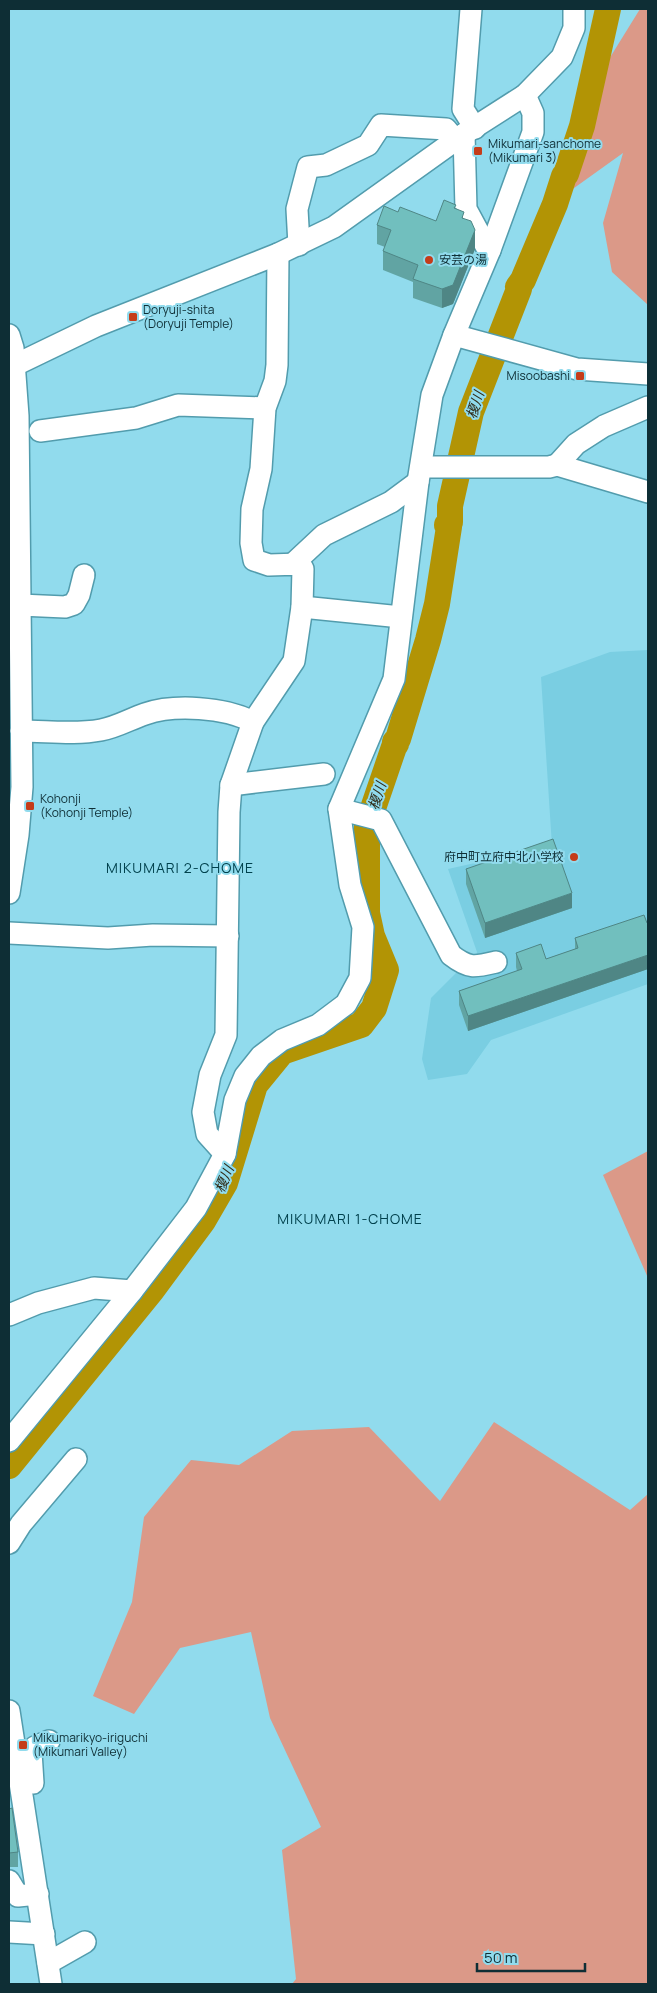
<svg xmlns="http://www.w3.org/2000/svg" width="657" height="1993" font-family="Manrope,'Noto Sans JP',sans-serif">
  <style>
    .built { fill: #7acee2 }
    .green { fill: #db9988 }
    .lines { fill: none; stroke-linecap: round; stroke-linejoin: round }
    .river { stroke: #b29405; stroke-width: 26 }
    .minor-casing { stroke: #529cad; stroke-width: 24 }
    .minor { stroke: #fff; stroke-width: 21 }
    .wall { fill: #61a4a3 }
    .shaded-wall { fill: #4f8685 }
    .building { fill: #71bfbe; stroke: #4f8685 }
    .poi-dot { fill: #c53c19; stroke: #91dbed; stroke-width: 2 }
    .labels { text-anchor: middle; stroke-width: 4; stroke-linejoin: round; paint-order: stroke }
    .poi-label { font-size: 12px; fill: #0e2e35; stroke: #91dbed; text-anchor: start }
    .water-label { font-size: 14px; font-style: italic; fill: #302b17; stroke: #91dbed }
    .neighbourhood-label { font-size: 14px; letter-spacing: 1px; fill: #00414d; stroke: #91dbed }
  </style>
  <rect width="100%" height="100%" fill="#91dbed"/>
  <polygon class="built" points="648,650 648,984 491,1040 467,1074 428,1080 422,1059 431,998 458,971 475,962 477,952 448,869 552,846 541,677 610,652"/>
  <g class="green">
    <polygon points="640,9 648,9 648,305 612,272 603,223 623,153 542,211 588,93"/>
    <polygon points="648,1151 648,1278 603,1175"/>
    <polygon points="494,1422 630,1510 648,1494 648,1984 292,1984 296,1979 282,1850 321,1827 270,1718 251,1632 180,1648 134,1714 93,1696 132,1602 144,1517 191,1460 239,1465 292,1431 369,1427 440,1501"/>
  </g>
  <g class="lines">
    <polyline class="river" points="9,1466 152,1290 203,1221 225,1183 255,1085 282,1052 361,1025 374,1008 386,970 372,936 367,913 367,826 394,747 396,744 395,742 398,739 428,640 437,604 449,527 447,525 450,522 450,506 471,412 519,289 518,287 523,280 555,204 564,176 566,174 582,126 608,9"/>
    <defs>
      <g id="minor">
        <polyline points="471,9 463,109 475,128"/>
        <polyline points="464,134 466,209 487,248 490,250"/>
        <polyline points="299,245 297,209 308,167 326,165 368,145 381,125 446,129 456,141"/>
        <polyline points="9,335 13,348 18,416 22,787 18,835 9,893"/>
        <polyline points="454,335 577,369 648,374"/>
        <polyline points="9,368 96,326 278,254 334,227 464,134 525,95 562,57 574,28 574,9"/>
        <polyline points="40,431 136,418 178,405 265,408"/>
        <polyline points="557,465 576,444 604,426 648,407"/>
        <polyline points="421,467 549,467 557,465 648,492"/>
        <polyline points="294,563 324,535 391,502 418,482"/>
        <polyline points="20,605 65,607 74,604 79,595 84,575"/>
        <polyline points="302,607 401,617"/>
        <path d="M 21,731 C 47,731 75,735 101,730 C 117,727 130,719 145,714 C 174,704 225,707 253,722"/>
        <polyline points="231,785 324,774"/>
        <path d="M 339,809 L 381,820 L 451,955 C 469,969 475,967 496,962"/>
        <polyline points="9,933 108,938 153,935 228,936"/>
        <polyline points="225,1154 207,1134 203,1112 210,1075 226,1035 229,812 231,785 253,722 294,661 302,607 303,569 300,564 269,565 254,560 251,543 252,509 261,469 265,408 275,381 277,365 278,254"/>
        <polyline points="9,1315 38,1303 94,1288 132,1291"/>
        <polyline points="9,1441 132,1291 196,1208 225,1154 235,1100 245,1076 261,1056 282,1040 318,1025 346,1004 360,978 363,927 350,885 339,809 394,679 418,482 432,395 454,335 490,250 533,132 533,113 525,95"/>
        <polyline points="9,1543 21,1524 76,1459"/>
        <polyline points="9,1711 51,1984"/>
        <polyline points="33,1783 31,1752 35,1747 49,1741"/>
        <polyline points="9,1881 18,1896 38,1894"/>
        <polyline points="9,1932 44,1934"/>
        <polyline points="48,1963 85,1942"/>
      </g>
    </defs>
    <use href="#minor" class="minor-casing"/>
    <use href="#minor" class="minor"/>
  </g>
  <g class="wall">
    <polygon points="456,208 464,219 475,249 453,304 442,308 413,298 413,282 383,270 383,251 385,247 377,244 377,225 398,212 436,221"/>
    <polygon points="466,869 572,908 485,938 466,884"/>
    <polygon points="648,923 648,969 468,1031 459,1005 459,991 517,971 516,967 516,953 546,959 575,949 575,938"/>
    <polygon points="9,1809 18,1852 18,1867 9,1867"/>
  </g>
  <g class="shaded-wall">
    <polygon points="475,230 475,249 453,304 442,308 442,289"/>
    <polygon points="572,893 572,908 485,938 485,923"/>
    <polygon points="648,955 648,969 468,1031 468,1016"/>
  </g>
  <g class="building">
    <polygon points="444,200 456,205 454,208 464,212 462,218 471,221 475,230 453,285 442,289 413,279 418,265 383,251 391,230 377,225 384,206 398,212 400,207 436,221"/>
    <polygon points="553,839 572,893 485,923 466,869"/>
    <polygon points="644,915 647,923 648,923 648,955 468,1016 459,991 522,969 516,953 541,944 546,959 578,948 575,938"/>
    <polygon points="12,1808 18,1852 9,1853 9,1809"/>
  </g>
  <g class="poi-dot">
    <rect x="473" y="146" width="10" height="10" rx="2.5"/>
    <circle cx="429" cy="260" r="5"/>
    <rect x="128" y="312" width="10" height="10" rx="2.5"/>
    <rect x="575" y="371" width="10" height="10" rx="2.5"/>
    <rect x="25" y="801" width="10" height="10" rx="2.5"/>
    <circle cx="574" cy="857" r="5"/>
    <rect x="18" y="1740" width="10" height="10" rx="2.5"/>
  </g>
  <g class="labels">
    <g class="poi-label">
      <text x="488" y="148">Mikumari-sanchome<tspan x="488" dy="14">(Mikumari 3)</tspan></text>
      <text x="439" y="264">安芸の湯</text>
      <text x="143" y="314">Doryuji-shita<tspan x="143" dy="14">(Doryuji Temple)</tspan></text>
      <text x="570" y="380" text-anchor="end">Misoobashi</text>
      <text x="40" y="803">Kohonji<tspan x="40" dy="14">(Kohonji Temple)</tspan></text>
      <text x="564" y="861" text-anchor="end">府中町立府中北小学校</text>
      <text x="33" y="1742">Mikumarikyo-iriguchi<tspan x="33" dy="14">(Mikumari Valley)</tspan></text>
    </g>
    <g class="water-label">
      <text transform="translate(475 405) rotate(-72)" y="5">榎川</text>
      <text transform="translate(377 796) rotate(-72)" y="5">榎川</text>
      <text transform="translate(224 1179) rotate(-67)" y="5">榎川</text>
    </g>
    <g class="neighbourhood-label">
      <text x="180" y="873">MIKUMARI 2-CHOME</text>
      <text x="350" y="1224">MIKUMARI 1-CHOME</text>
    </g>
  </g>
  <rect width="657" height="1993" fill="none" stroke="#0e2e35" stroke-width="20"/>
  <path d="M477 1963v8h108v-8" fill="none" stroke="#0e2e35" stroke-width="2.5"/>
  <text x="484" y="1963" font-size="15" fill="#0e2e35" stroke="#91dbed" stroke-width="4" paint-order="stroke">50 m</text>
</svg>
